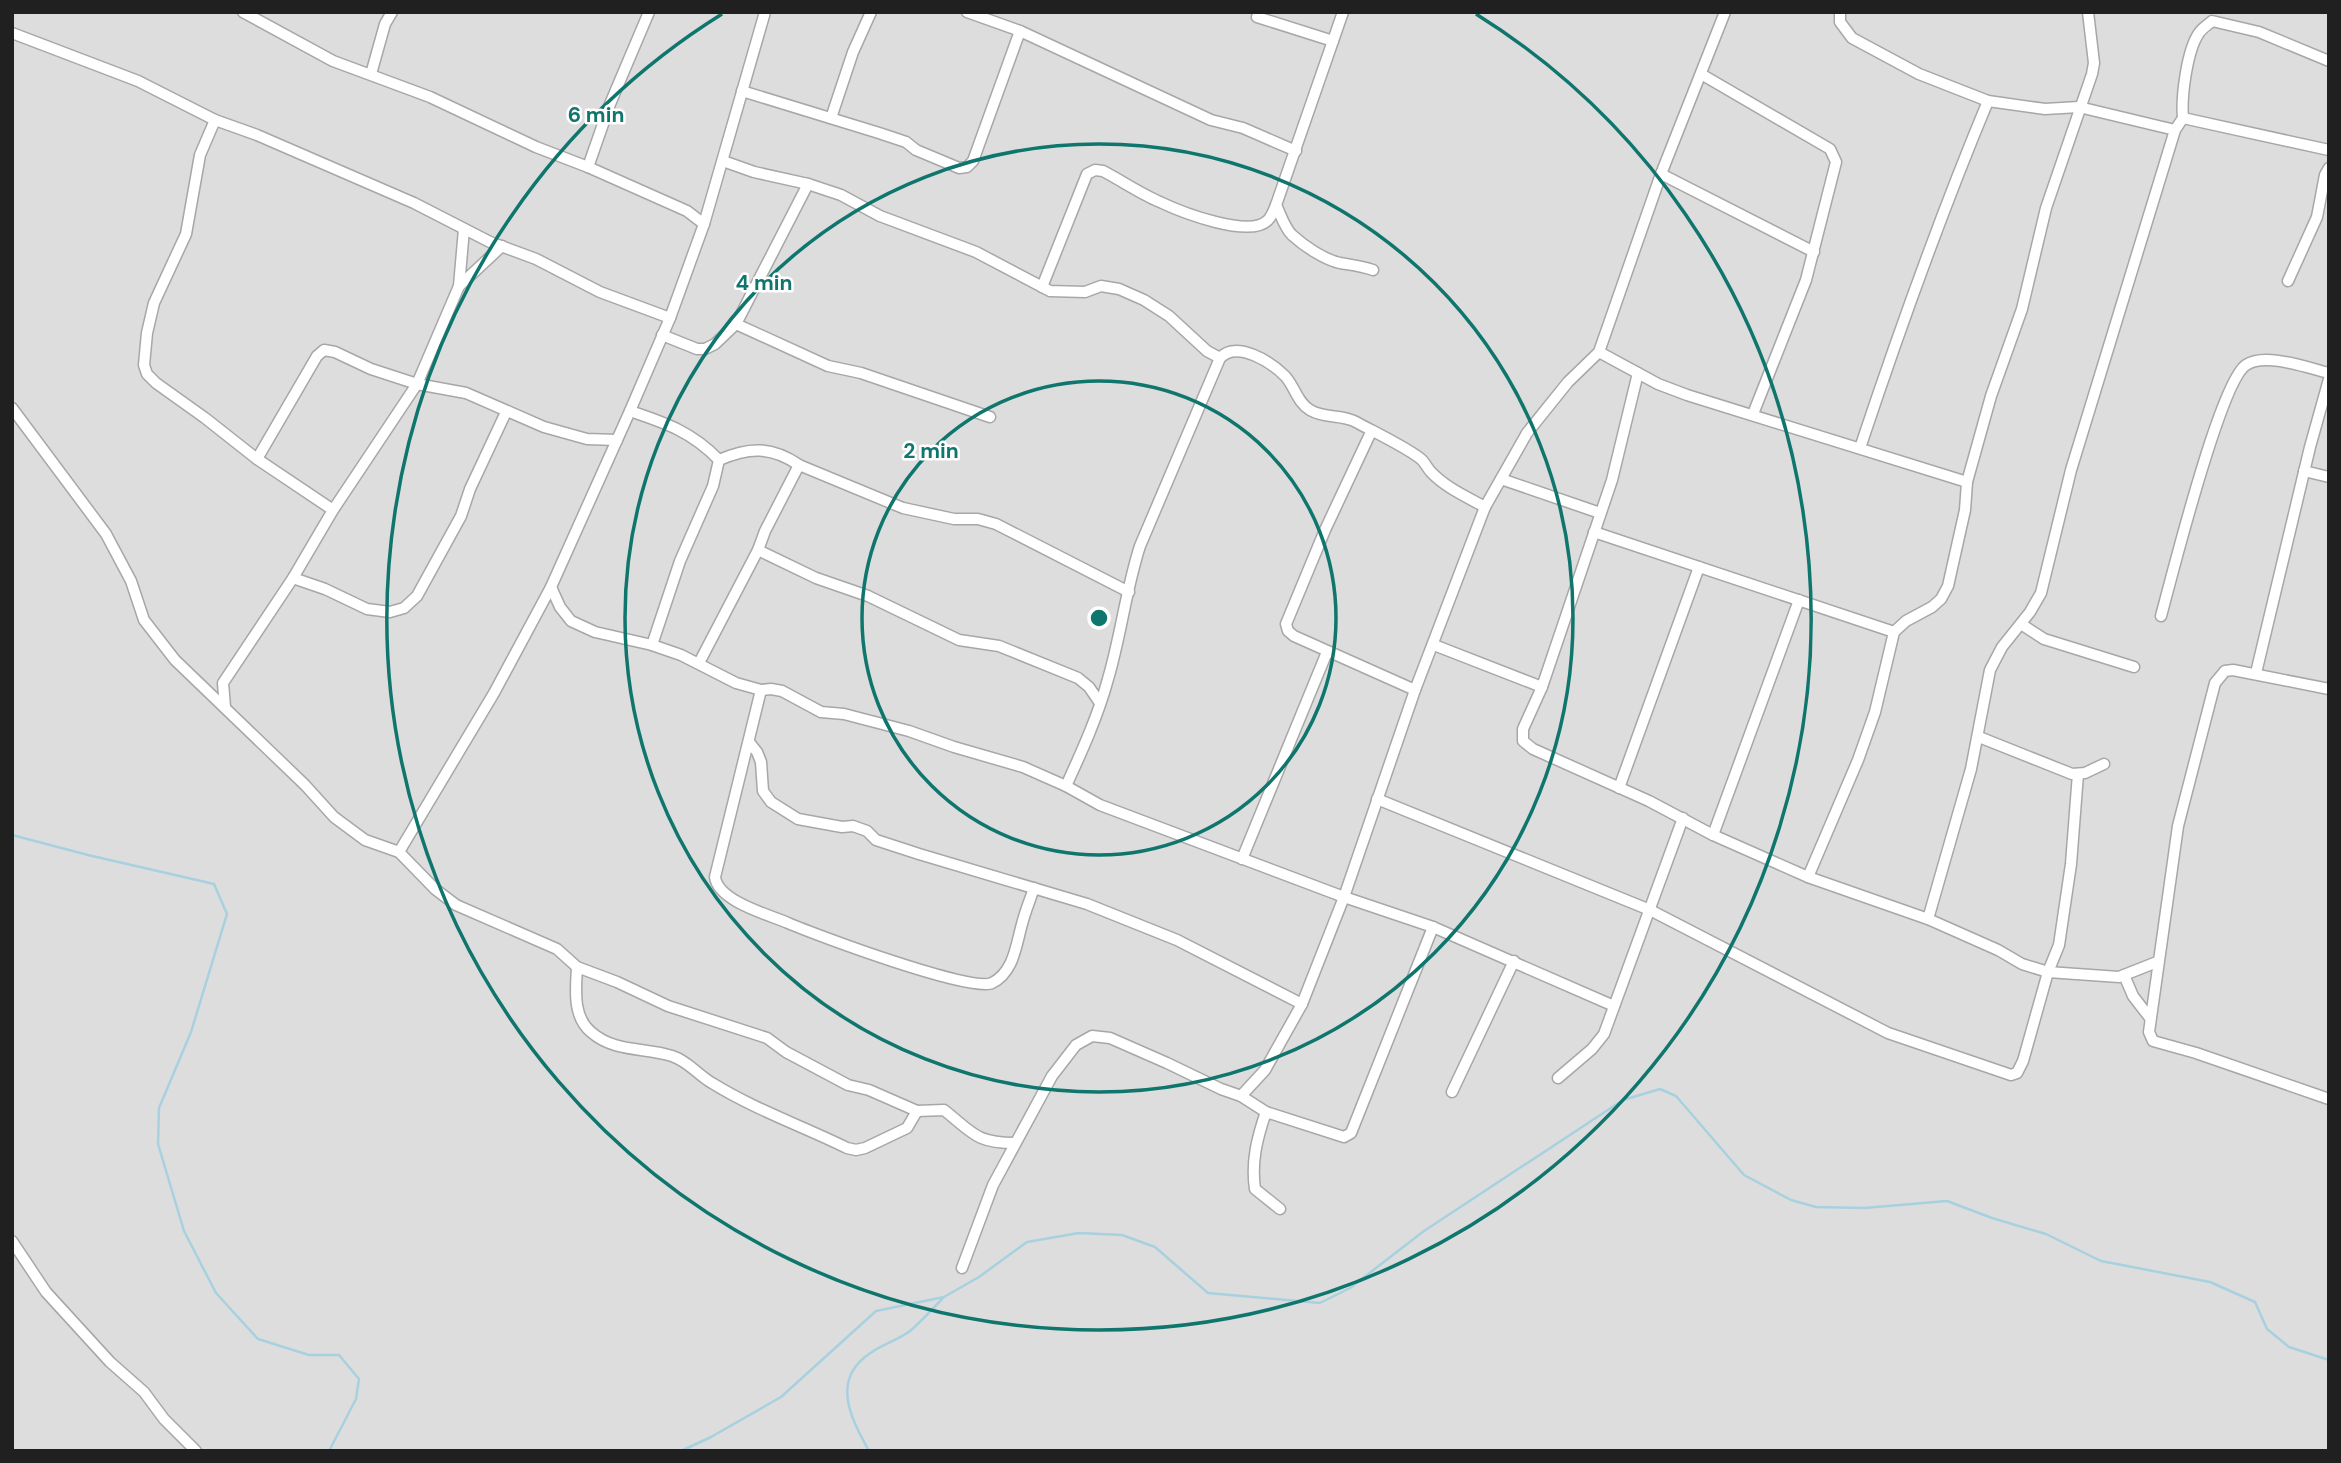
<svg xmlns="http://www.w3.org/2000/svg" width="2341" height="1463" font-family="'DM Sans',sans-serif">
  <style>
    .residential { fill: #dedddd }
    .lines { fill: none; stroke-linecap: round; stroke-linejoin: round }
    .stream { stroke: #a7d1df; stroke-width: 2.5 }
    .minor-casing { stroke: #a7a7a7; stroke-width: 13 }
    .minor { stroke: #fff; stroke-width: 10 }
    .ring { fill: none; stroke: #0f766e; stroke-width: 3.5 }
    .centre { fill: #0f766e; stroke: #fff; stroke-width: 3.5 }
    .ring-label { font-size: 21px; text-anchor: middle; font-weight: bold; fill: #0f766e; stroke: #fff; stroke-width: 5; stroke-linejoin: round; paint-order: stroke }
  </style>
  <rect width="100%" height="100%" fill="#f1eee7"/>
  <rect class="residential" x="12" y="12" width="2317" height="1439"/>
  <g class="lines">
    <g class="stream">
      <polyline points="12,835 88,855 214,884 227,914 191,1032 159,1108 158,1144 184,1231 216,1293 258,1339 309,1355 339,1355 359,1379 356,1399 329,1451"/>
      <polyline points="550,1451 558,1451"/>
      <polyline points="681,1451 711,1437 781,1397 876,1311 944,1297 979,1277 1027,1242 1079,1233 1122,1235 1155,1247 1208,1293 1320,1303 1350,1288 1424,1231 1623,1100 1660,1089 1676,1096 1744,1175 1791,1200 1816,1207 1864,1208 1947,1201 1992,1218 2046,1234 2101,1261 2210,1282 2255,1302 2267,1329 2289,1347 2329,1360"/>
      <path d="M 869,1451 C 850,1417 830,1378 872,1352 C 884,1344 898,1340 910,1331 C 922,1321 933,1308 944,1297"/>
    </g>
    <defs>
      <g id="minor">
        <polyline points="243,12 333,61 430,97 536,147 588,167 687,211 704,224"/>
        <polyline points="967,12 1020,31 1211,120 1243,128 1296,151"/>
        <polyline points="1840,12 1840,22 1852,38 1919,74 1988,101 2045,109 2079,107 2175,130"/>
        <polyline points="1257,17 1333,41"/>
        <polyline points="12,33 138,81 215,120 257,135 414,203 490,242 536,259 600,292 670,318"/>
        <polyline points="371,74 385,24 392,12"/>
        <polyline points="1701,74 1830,149 1836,162 1806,280 1753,414"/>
        <polyline points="742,91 879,133 906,142 916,150 959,168 967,167 973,161 1020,31"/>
        <polyline points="831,118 853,52 871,12"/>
        <path d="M 2183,118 C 2181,97 2187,50 2199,33 C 2202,28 2208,25 2212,21 L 2259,32 L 2329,61"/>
        <polyline points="215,120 200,155 186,234 154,303 147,333 144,365 147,374 156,383 205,418 257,459 333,510"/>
        <polyline points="723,161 754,172 808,184 841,195 880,216 976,252 1050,291 1085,292 1101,286 1119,289 1144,300 1169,316 1207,351 1220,358"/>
        <polyline points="588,167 610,104 649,12"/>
        <polyline points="1661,174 1814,252"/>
        <path d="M 1276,205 C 1281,215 1284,227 1292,235 C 1304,246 1325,260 1340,263 C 1352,265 1362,266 1373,270"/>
        <polyline points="2288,281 2317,217 2325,175 2329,168"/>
        <polyline points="459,286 502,246"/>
        <path d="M 1042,287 L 1087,174 L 1095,170 L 1103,171 C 1122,181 1141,194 1160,202 C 1181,212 1250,239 1268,220 C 1272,216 1274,210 1276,205 L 1343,12"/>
        <polyline points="736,324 828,366 861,373 990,417"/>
        <polyline points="662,335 697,349 705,349 715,344 736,324 808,184"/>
        <polyline points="1599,352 1658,384 1687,395 1967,482"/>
        <polyline points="1638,373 1612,480 1542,687 1523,729 1523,741 1533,749 1649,801 1713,835 1808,877 1928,919 1998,950 2022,964 2048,972 2119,977 2157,962"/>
        <path d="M 12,408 L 106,534 L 131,581 L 144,620 L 175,660 L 305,785 L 334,817 L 365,840 L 399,852 L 435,889 L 456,905 L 557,949 L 577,967 L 617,982 L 668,1006 L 767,1038 L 786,1052 L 848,1085 L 869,1090 L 917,1111 L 944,1110 C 973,1133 976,1143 1015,1143"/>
        <path d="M 630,411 C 666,423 692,432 719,460 L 713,486 L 680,561 L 652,645"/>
        <polyline points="1371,432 1325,530 1286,624 1288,631 1294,636 1415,690"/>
        <path d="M 1860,448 C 1899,331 1940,216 1988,101"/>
        <polyline points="257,459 317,356 324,350 335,352 371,369 417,384 466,393 544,427 587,439 617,440"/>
        <path d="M 719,460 C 749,447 771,446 799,465 L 903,508 L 954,519 L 978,519 L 996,524 L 1129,592"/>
        <polyline points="2304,471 2329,477"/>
        <polyline points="1501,479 1600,513"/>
        <polyline points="1594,532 1894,632"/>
        <polyline points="758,550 816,578 868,596 959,640 999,646 1078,678 1089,687 1100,703"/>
        <polyline points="293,578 325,589 367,609 390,612 404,608 417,596 461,516 470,489 506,412"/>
        <polyline points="551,587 560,607 571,621 595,632 652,645 681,655 736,683 761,690 771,689 782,691 821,712 844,714 909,731 954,747 1023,767 1066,786 1100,805 1344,897 1433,927 1614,1006"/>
        <path d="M 2161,616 C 2172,576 2220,382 2246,365 C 2265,352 2308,368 2329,373"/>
        <polyline points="2021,624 2044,639 2134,667"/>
        <polyline points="1434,645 1542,687"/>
        <polyline points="699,663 758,550 765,531 799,465"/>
        <polyline points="2256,673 2310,447 2329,379"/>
        <polyline points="2329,689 2233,670 2225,671 2215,683 2178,826 2149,1032 2153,1041 2196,1053 2329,1099"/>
        <path d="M 761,690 L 715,877 C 718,901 767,914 788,923 C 816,935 972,993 992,983 C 1014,972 1016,945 1022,924 C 1025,912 1030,900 1034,888"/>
        <polyline points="225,707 223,683 293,578 333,510 417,384 459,286 464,229"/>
        <polyline points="1979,737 2072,774 2085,773 2104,764"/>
        <polyline points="749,742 757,752 761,762 763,791 771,802 798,819 842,827 853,826 867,831 876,840 919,854 1087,904 1177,940 1302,1004"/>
        <path d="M 1066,786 C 1082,751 1098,716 1108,679 C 1121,635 1126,589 1140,546 L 1220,358 C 1237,340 1271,362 1285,376 C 1295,387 1297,402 1310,410 C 1325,419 1342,414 1356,422 C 1372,431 1410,449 1422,460 C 1425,463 1428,469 1431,472 C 1446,488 1467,497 1485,507"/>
        <polyline points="1619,788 1699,567"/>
        <polyline points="1377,799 1650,910 1888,1033 2011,1075 2017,1073 2023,1061 2048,972 2059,945 2071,864 2078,774"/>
        <polyline points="1713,835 1799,600"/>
        <polyline points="399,852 494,693 551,587 630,411 670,318 704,224 765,12"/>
        <polyline points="1242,859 1327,652"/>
        <polyline points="1808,877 1858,760 1875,712 1894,632 1906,621 1932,607 1941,599 1948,586 1965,510 1967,482 1991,396 2022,309 2046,208 2092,74 2094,63 2088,12"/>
        <polyline points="1928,919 1971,769 1990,670 2002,647 2030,612 2041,593 2071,470 2175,130 2183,118 2329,150"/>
        <path d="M 577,967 C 576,988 572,1016 591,1032 C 615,1053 645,1047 672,1056 C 688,1061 698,1075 712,1083 C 754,1109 802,1126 847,1148 L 856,1150 L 865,1148 L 907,1128 L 917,1111"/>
        <polyline points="2124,975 2133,996 2150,1018"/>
        <polyline points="1558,1078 1592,1049 1604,1034 1683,818"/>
        <polyline points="1452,1092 1514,961"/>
        <polyline points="1241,1096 1265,1070 1302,1004 1344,897 1415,690 1485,507 1527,433 1568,382 1599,352 1661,174 1725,12"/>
        <path d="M 1266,1112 C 1257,1138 1251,1162 1255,1189 L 1280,1209"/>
        <polyline points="12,1241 46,1292 110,1362 144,1392 164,1419 196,1451"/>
        <polyline points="962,1268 993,1185 1052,1076 1076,1045 1092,1036 1110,1038 1167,1063 1221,1089 1241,1096 1266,1112 1344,1137 1351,1133 1433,927"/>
      </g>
    </defs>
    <use href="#minor" class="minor-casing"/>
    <use href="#minor" class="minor"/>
  </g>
  <g class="ring">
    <circle cx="1099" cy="618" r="237"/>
    <circle cx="1099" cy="618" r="474"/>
    <path d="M1476 14A712 712 0 1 1 722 14"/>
  </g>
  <circle cx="1099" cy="618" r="10" class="centre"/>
  <g class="ring-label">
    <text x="596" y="122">6 min</text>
    <text x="764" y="290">4 min</text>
    <text x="931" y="458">2 min</text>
  </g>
  <rect width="2341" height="1463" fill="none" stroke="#202020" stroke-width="28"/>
</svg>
